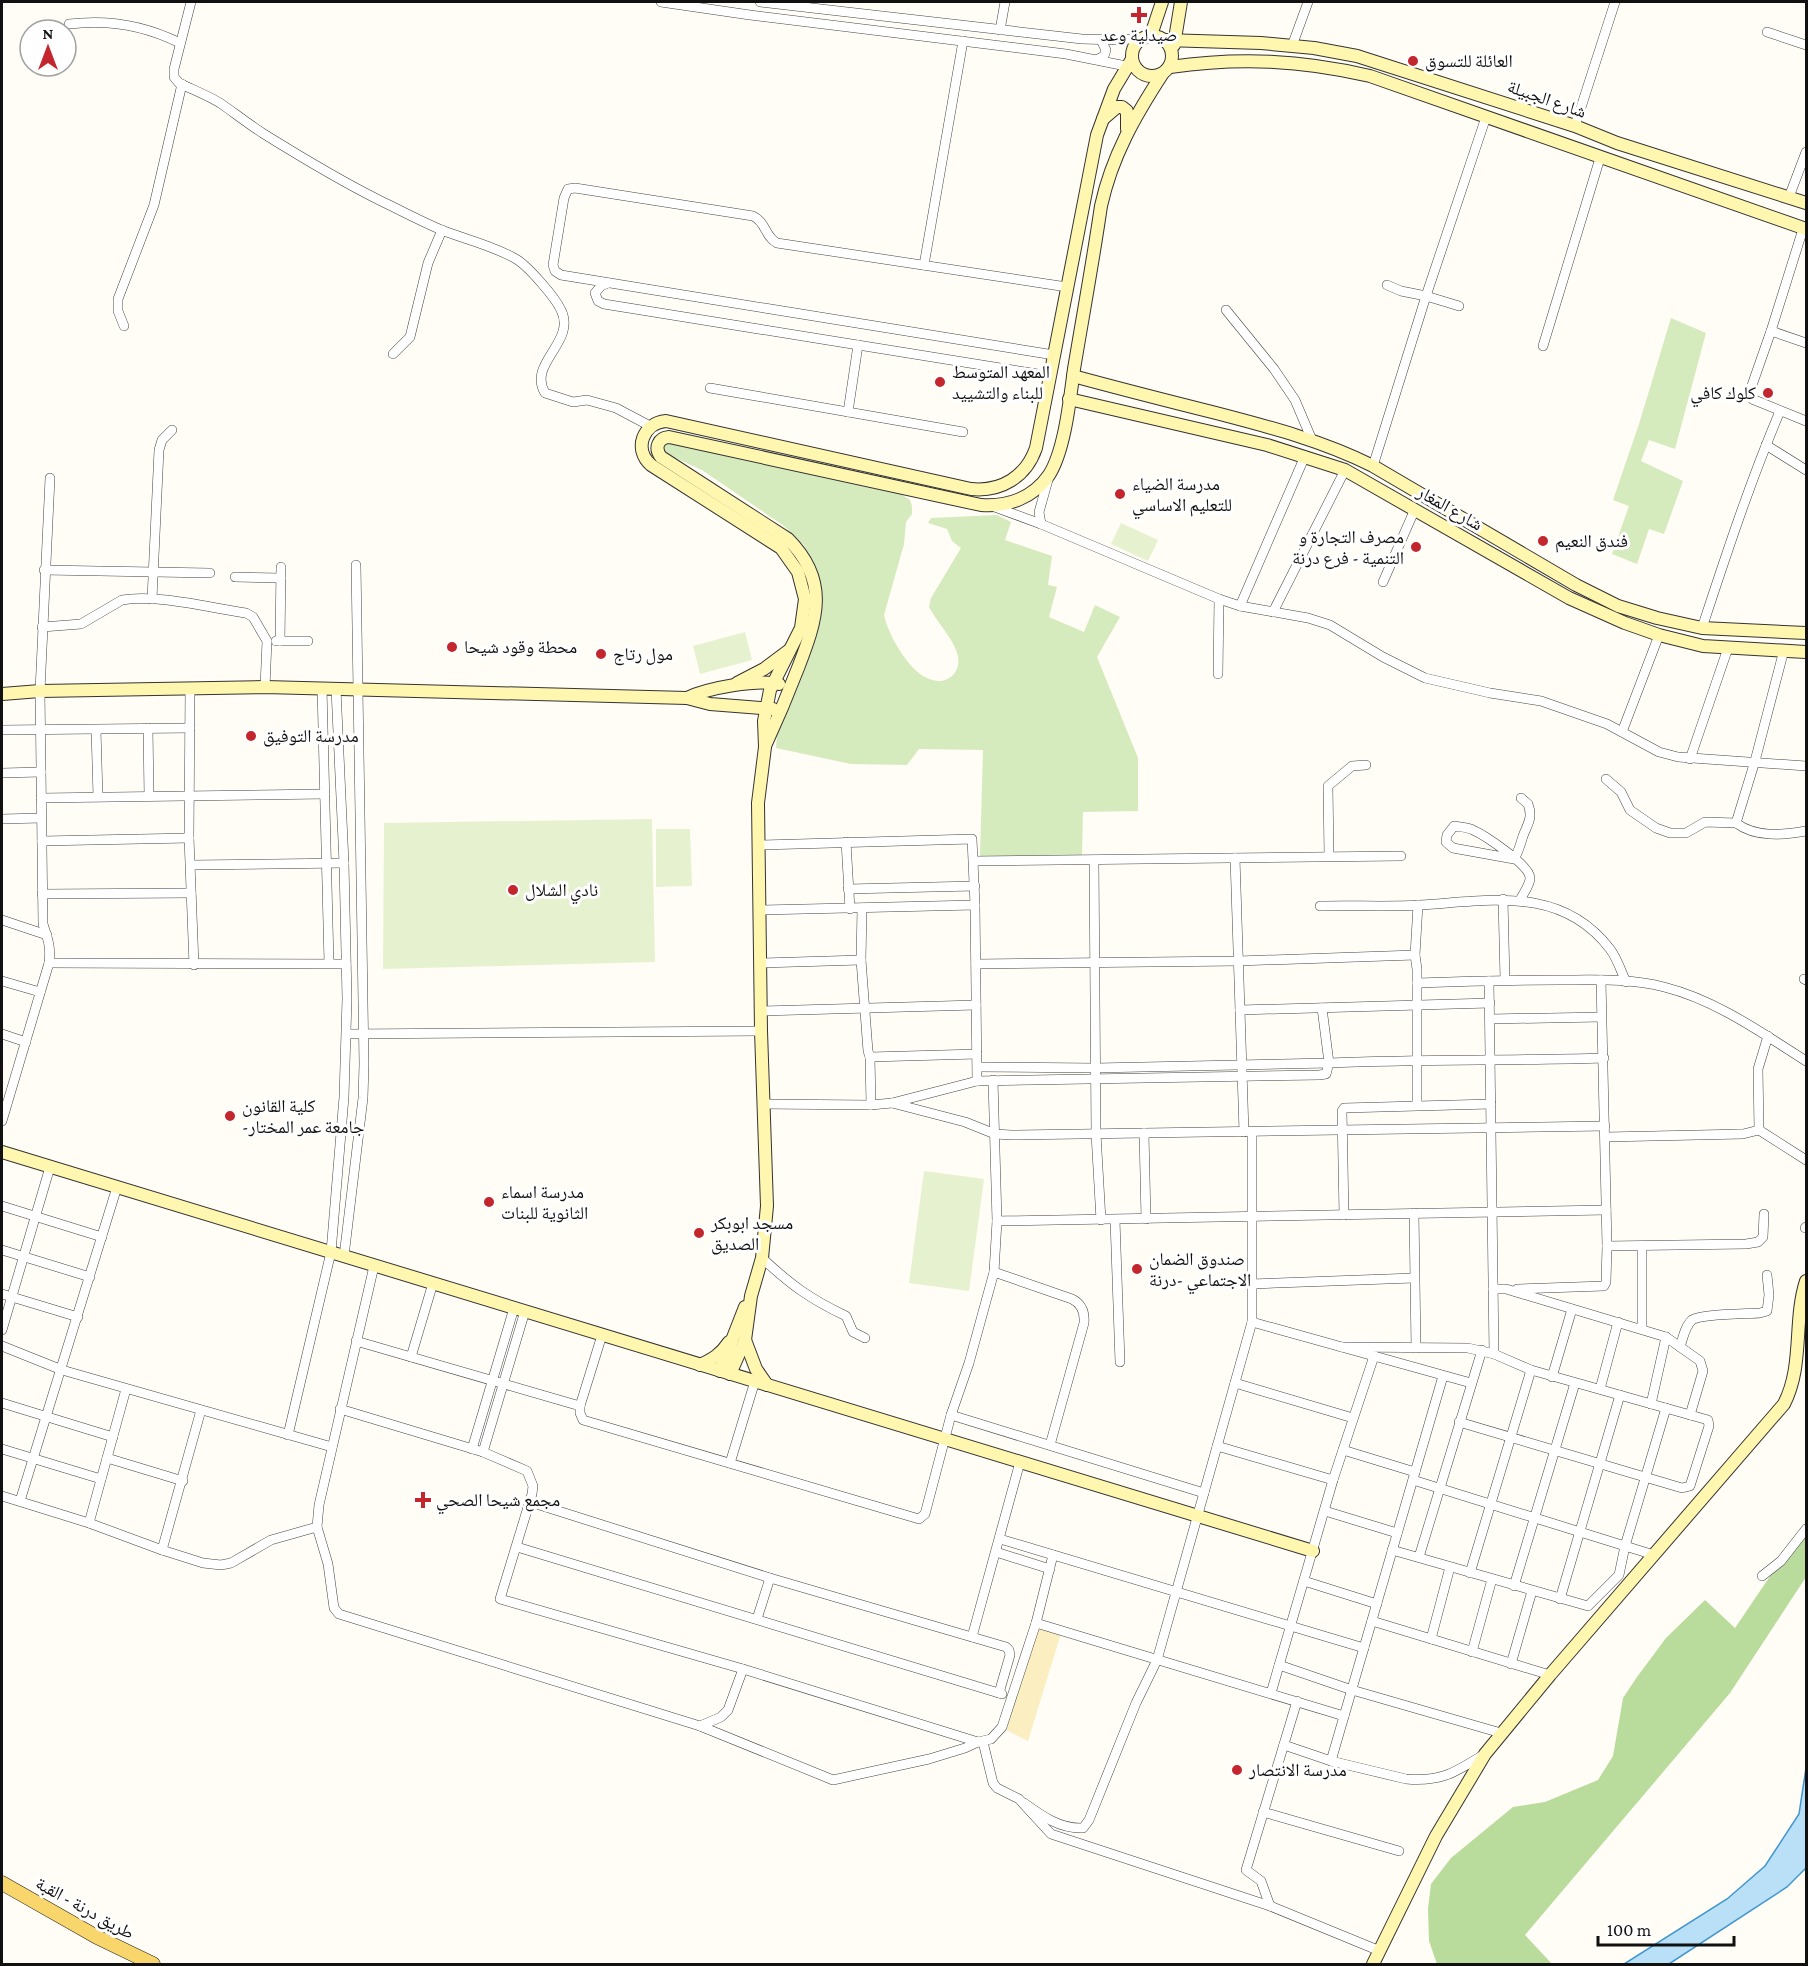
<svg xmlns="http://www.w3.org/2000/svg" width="1808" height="1966" font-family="'Crimson Pro','Noto Naskh Arabic',serif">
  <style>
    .green { fill: #d5ebbd }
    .forest { fill: #b9dc9c }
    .sand { fill: #fbeec1 }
    .pitch { fill: #e6f2cf }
    .water { fill: #b9e0f7; stroke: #3f96cf; stroke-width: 1.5 }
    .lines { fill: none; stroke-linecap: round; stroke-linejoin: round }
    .street-casing { stroke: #444; stroke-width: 10 }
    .secondary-casing { stroke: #333; stroke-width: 14 }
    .primary-casing { stroke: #222; stroke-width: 15 }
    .street { stroke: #fff; stroke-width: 9 }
    .secondary { stroke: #fff6b0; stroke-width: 12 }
    .primary { stroke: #f9d66b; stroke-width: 14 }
    .poi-dot { fill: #c4262e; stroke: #fff; stroke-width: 2 }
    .labels { text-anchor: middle; stroke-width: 6; stroke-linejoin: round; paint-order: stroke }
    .poi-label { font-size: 18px; fill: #111; stroke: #fff; text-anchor: start }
    .street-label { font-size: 18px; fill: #111; stroke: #fff }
  </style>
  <rect width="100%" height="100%" fill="#fffdf5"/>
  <g class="green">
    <polygon points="1671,318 1706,333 1675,449 1649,440 1641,461 1683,481 1664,534 1649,529 1637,564 1612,554 1629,506 1613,500 1639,424"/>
    <path d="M 669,440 L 901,494 L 910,500 L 912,506 L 912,514 L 906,522 L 904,544 L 884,615 C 888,634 908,670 927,678 C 947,688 965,671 956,650 C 950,635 937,622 929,607 L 931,598 L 961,548 L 952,541 L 947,529 L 928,523 L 931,518 L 997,515 L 1011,522 L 1005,540 L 1052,556 L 1048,585 L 1057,587 L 1049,617 L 1084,632 L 1095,605 L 1120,617 L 1097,657 L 1138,758 L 1138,811 L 1083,812 L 1082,855 L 980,857 L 983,750 L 919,749 L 907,765 L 851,764 L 776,748 L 778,723 L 819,581 L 804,545 L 784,526 L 702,470 L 662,452 L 660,444 Z"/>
  </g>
  <polygon class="forest" points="1806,1523 1806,1577 1730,1693 1525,1935 1552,1964 1437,1964 1429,1941 1428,1909 1431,1884 1451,1858 1513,1807 1545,1802 1598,1780 1613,1756 1623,1698 1637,1677 1666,1638 1705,1600 1735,1628"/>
  <polygon class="sand" points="1031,1621 1062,1630 1028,1741 1000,1727"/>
  <g class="pitch">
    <polygon points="1121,523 1158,540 1148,561 1111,544"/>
    <polygon points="745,632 752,660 700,674 693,646"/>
    <polygon points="652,819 655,962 383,969 384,823"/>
    <polygon points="656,829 690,829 692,886 656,887"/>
    <polygon points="924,1171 984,1179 969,1291 909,1283"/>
  </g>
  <polygon class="water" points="1806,1768 1806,1868 1787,1887 1669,1964 1624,1964 1727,1899 1765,1866 1799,1814"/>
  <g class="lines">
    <defs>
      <g id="street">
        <path d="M 191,2 L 174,69 L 174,77 L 179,83 C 193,90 210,96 223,105 C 237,115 250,125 264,134 C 301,157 339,180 379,200 C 400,210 422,222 444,231 C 468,240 494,246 516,259 C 528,266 555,297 561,310 C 577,342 527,363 545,393 L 573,402 L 587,400 L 616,408 L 650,426"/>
        <polyline points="661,2 750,15 1066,54 1136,68"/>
        <polyline points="760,2 1082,39 1118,40 1142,38"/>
        <path d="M 69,24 C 109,19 144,25 180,43"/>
        <polyline points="1000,30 1005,2"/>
        <polyline points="1767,32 1806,45"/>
        <polyline points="1292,46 1308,2"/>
        <polyline points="1098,59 1104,56 1106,50 1101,40"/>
        <polyline points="1575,126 1615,2"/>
        <polyline points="1789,197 1806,152"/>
        <polyline points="1803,229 1771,331 1750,391 1752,399 1806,421"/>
        <polyline points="924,265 963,41"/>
        <polyline points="608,283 601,286 595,293 598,301 604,304 1050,376"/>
        <polyline points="1387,285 1401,291 1426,296 1459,306"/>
        <polyline points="1226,310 1274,369 1295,400 1312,440"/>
        <polyline points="124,326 118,311 118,299 154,205 182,84"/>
        <polyline points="1771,331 1806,343"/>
        <polyline points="1543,346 1600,158"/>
        <polyline points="393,354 410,337 428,263 442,230"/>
        <path d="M 1054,355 L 561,275 L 555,271 L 553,265 L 564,198 L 568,189 L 575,188 L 753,216 C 766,222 765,237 777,243 L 1067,287"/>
        <polyline points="710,388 963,432"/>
        <polyline points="848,412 858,345"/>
        <polyline points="1766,445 1806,470"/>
        <polyline points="1373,466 1426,296 1486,117"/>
        <polyline points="992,506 1041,524 1219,599 1240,606 1308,618 1330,625 1383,657 1425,678 1490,693 1541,701 1607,724 1659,752 1678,757 1806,766"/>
        <polyline points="1041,524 1039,512 1048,480"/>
        <polyline points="44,570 210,573"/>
        <polyline points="235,577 281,578"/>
        <polyline points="1383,582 1415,509"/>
        <polyline points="152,599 159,450 162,440 172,430"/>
        <polyline points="1240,606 1305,456"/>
        <polyline points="1273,612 1345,470"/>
        <path d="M 42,627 L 81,624 L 122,600 C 158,594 210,608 246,613 L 253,617 L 267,641 L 265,687"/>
        <path d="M 1702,628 C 1726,555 1750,482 1780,411"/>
        <polyline points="276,641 308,641"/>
        <polyline points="280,641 281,567"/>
        <path d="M 1784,650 L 1755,761 L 1736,823 C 1756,838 1784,835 1806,831"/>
        <polyline points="1218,674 1219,599"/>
        <polyline points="190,688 189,838 194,965"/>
        <polyline points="322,688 329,963"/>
        <polyline points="148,728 149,796"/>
        <polyline points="2,730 190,728"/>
        <polyline points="96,730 98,796"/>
        <polyline points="1622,732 1659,635"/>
        <polyline points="1690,759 1728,648"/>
        <polyline points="2,773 41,772"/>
        <polyline points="1606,779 1621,792 1630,810 1656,828 1670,833 1686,833 1705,822 1736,823"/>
        <polyline points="41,798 325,794"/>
        <polyline points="2,819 41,818"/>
        <polyline points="42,841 189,838"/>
        <polyline points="846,842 850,909"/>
        <polyline points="758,845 972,839 975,905 977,1081"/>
        <polyline points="1329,856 1328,786 1352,766 1366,765"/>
        <polyline points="1235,858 1244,1132"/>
        <polyline points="1094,860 1096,1134 1101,1220"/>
        <polyline points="974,861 1401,856"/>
        <polyline points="191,865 344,863"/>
        <polyline points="848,889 975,886"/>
        <polyline points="42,894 191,893"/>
        <polyline points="1503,899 1505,980"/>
        <path d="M 1520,900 C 1523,894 1530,885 1530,878 C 1530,865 1484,835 1473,830 C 1467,827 1460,827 1454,826 L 1447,835 L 1446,842 L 1453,848 L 1514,859 C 1519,851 1520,845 1523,836 C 1528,823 1533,818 1528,804 L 1521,798"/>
        <path d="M 1320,906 C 1353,905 1387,907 1420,905 C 1490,901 1561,885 1610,949 C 1617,958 1621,971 1626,982"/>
        <polyline points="862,908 861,960 868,1051 870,1057 871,1105"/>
        <polyline points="759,910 975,905"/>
        <polyline points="2,920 47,935"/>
        <polyline points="49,963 346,964"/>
        <polyline points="760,963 861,960"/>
        <polyline points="976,964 1238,961 1415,955"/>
        <polyline points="1804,979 1806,980"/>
        <polyline points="1601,980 1607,1246 1746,1244 1758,1242 1763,1237 1764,1214"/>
        <polyline points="2,981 40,992"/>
        <polyline points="1489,981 1494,1354"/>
        <path d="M 1417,983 C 1464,981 1512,980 1559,980 C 1594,980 1630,978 1664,987 C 1716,1000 1762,1033 1806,1061"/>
        <polyline points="1240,1010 1490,1003"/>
        <polyline points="761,1011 976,1005"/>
        <polyline points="1490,1019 1601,1017"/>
        <polyline points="2,1034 26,1042"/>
        <polyline points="348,1034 761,1031"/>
        <polyline points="870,1057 977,1054"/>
        <polyline points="978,1067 1096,1068 1329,1063 1322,1008"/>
        <polyline points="993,1080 997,1221 1606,1210"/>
        <polyline points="892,1103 965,1122 995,1134 1011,1135 1605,1126"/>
        <path d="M 763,1104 L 871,1105 L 892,1103 L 977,1081 L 1319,1075 L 1326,1074 L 1329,1063 C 1420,1059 1512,1061 1604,1058"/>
        <polyline points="1417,1105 1417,969 1415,955 1418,905"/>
        <path d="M 2,1121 L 49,963 C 51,946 48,940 43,924 L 40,691 L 50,478"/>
        <polyline points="1759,1130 1806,1160"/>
        <polyline points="1144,1133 1146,1219"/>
        <polyline points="1606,1137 1743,1134 1759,1130 1758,1069 1768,1036"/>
        <polyline points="2,1206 102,1237"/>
        <polyline points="1414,1213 1416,1348"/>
        <polyline points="1344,1215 1342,1111 1344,1108 1491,1104"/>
        <polyline points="1115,1220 1120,1362"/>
        <polyline points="1805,1228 1806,1227"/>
        <polyline points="1642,1246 1642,1329"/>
        <polyline points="2,1250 90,1277"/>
        <polyline points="344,1256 363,1098 364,1064 356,565"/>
        <path d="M 762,1258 C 791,1285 810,1299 846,1316 L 853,1332 L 865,1338"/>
        <polyline points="374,1266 319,1505 317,1527 328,1564 334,1608 339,1614 700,1726 833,1780 929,1759 965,1748 978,1742"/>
        <path d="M 994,1272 L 1072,1299 C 1082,1304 1085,1312 1084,1323 L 1050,1445"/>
        <polyline points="1251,1284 1414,1278"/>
        <polyline points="1493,1289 1506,1289 1666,1337 1700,1361 1703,1371 1690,1415"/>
        <polyline points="1517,1289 1604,1286 1606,1282 1607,1246"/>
        <polyline points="2,1294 78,1317"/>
        <polyline points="1252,1322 1471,1383"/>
        <polyline points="2,1330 50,1167"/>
        <polyline points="602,1335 580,1406 580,1413 583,1420 919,1519 925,1514 951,1415 969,1363 994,1272 997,1221"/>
        <polyline points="356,1341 580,1406"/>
        <polyline points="2,1346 62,1370 332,1447"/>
        <polyline points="1341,1347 1468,1348 1494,1354 1531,1370 1708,1420 1709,1426 1690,1486 1682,1488 1459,1422"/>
        <path d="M 1680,1347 C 1683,1338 1685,1326 1692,1320 C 1701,1314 1746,1314 1760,1313 L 1767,1311 L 1769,1295 L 1767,1275"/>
        <polyline points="411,1357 433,1283"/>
        <polyline points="1552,1377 1572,1309"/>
        <polyline points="1235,1383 1353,1418"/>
        <polyline points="1600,1389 1618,1322"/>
        <polyline points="2,1403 113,1437"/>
        <polyline points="1651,1404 1666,1337"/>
        <polyline points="340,1409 483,1452 527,1471 533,1486 532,1494 500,1599 743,1669 978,1742 991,1739 1002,1727 1036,1623 1053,1555"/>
        <polyline points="951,1415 1204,1493"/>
        <polyline points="288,1435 331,1252 344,1097 347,999 344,863 336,689"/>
        <polyline points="1217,1446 1333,1480"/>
        <polyline points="2,1449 101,1479"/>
        <polyline points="472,1449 514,1308"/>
        <polyline points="1343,1450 1415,1472"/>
        <polyline points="483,1452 525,1311"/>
        <polyline points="107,1458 183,1481"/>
        <polyline points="730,1463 755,1381"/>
        <polyline points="1413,1480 1654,1555"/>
        <polyline points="2,1496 89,1523 162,1550 203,1563 221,1565 231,1563 271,1540 317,1527"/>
        <polyline points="20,1501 117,1187"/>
        <polyline points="530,1502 770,1578 1006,1647 1009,1650 1010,1655 999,1693"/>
        <polyline points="1325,1511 1397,1533"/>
        <polyline points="89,1523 126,1389"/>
        <polyline points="1000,1539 1364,1648"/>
        <polyline points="517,1547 1002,1694"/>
        <polyline points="162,1550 201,1410"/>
        <polyline points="1392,1550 1588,1606 1619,1575 1625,1546 1666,1408"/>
        <polyline points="996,1552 1050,1569"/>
        <polyline points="1419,1557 1482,1350"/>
        <polyline points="1470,1573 1531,1370"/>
        <polyline points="1762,1576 1781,1561 1806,1529"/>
        <polyline points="1304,1581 1377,1604"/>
        <polyline points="1514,1586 1575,1383"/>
        <polyline points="1560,1599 1620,1395"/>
        <polyline points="757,1619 770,1578"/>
        <polyline points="1372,1621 1550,1675"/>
        <polyline points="1036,1623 1344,1716"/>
        <polyline points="972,1637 1020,1462"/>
        <polyline points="1431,1639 1450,1567"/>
        <polyline points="1472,1652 1492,1579"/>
        <polyline points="1511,1664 1532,1591"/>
        <polyline points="1279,1665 1352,1690 1501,1733"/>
        <polyline points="1271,1693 1333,1480 1374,1356"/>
        <polyline points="700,1726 721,1717 728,1710 743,1669"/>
        <polyline points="983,1742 993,1783 997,1788 1019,1799 1051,1834 1270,1906 1380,1951"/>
        <path d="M 1284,1745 L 1331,1761 L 1406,1779 C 1441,1782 1454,1773 1483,1755"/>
        <polyline points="1331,1761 1443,1376"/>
        <path d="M 1024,1803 C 1042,1816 1060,1829 1083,1828 L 1089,1820 L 1136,1703 L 1157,1660 L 1252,1322 L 1252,1132"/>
        <polyline points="1263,1812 1399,1851"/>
        <polyline points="1270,1906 1261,1881 1246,1870 1297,1701"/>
      </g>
      <g id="secondary">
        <polyline points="1151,35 1162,2"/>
        <circle cx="1152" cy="56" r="20"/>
        <polyline points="1165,40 1261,43 1314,48 1357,56 1575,126 1617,143 1806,203"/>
        <polyline points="1174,45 1181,2"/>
        <path d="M 1170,67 C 1240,57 1301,60 1370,76 L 1806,229"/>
        <polyline points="1103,119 1117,107 1122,107 1127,111 1127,129"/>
        <path d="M 1073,376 C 1121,389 1168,401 1216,413 C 1270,427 1323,441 1373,466 L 1576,585 L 1618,606 L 1657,618 L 1702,628 L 1806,633"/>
        <polyline points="1069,399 1267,445 1345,470 1569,598 1625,623 1659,635 1703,646 1806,652"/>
        <polyline points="737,683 764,669 788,651"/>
        <polyline points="2,694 40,691 265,687 687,698 710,704 773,709"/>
        <path d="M 687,698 C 707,688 757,679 779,684"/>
        <path d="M 765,746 C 777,720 788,694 798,668 C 817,619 830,581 788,539 L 661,457 C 654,448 658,438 669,437 L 981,505 C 1008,507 1033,498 1049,475 C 1065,450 1070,398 1074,369 C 1083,315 1093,261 1101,206 C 1112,156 1135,116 1163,73"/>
        <polyline points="2,1152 1313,1551"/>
        <polyline points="745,1340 756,1369 767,1385"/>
        <path d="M 700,1365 C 713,1359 721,1354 729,1342"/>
        <polyline points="720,1371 745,1307"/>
        <path d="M 730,1374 L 745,1340 L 751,1296 L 762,1258 L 767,1206 L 761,1031 L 758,803 L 765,747 L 764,721 L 770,690 L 801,628 L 805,599 L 798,572 L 781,548 L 651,465 C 633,449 643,423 666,421 L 971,489 C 1001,492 1026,477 1036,448 L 1097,135 L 1114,89 L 1132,59"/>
        <path d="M 1373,1964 L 1436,1836 L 1485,1754 L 1550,1675 L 1784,1404 C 1804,1365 1793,1321 1806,1281"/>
      </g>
      <polyline id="primary" points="2,1883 97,1937 153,1964"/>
    </defs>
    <use href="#street" class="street-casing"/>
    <use href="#secondary" class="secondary-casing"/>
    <use href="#primary" class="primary-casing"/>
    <use href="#street" class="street"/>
    <use href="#secondary" class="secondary"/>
    <use href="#primary" class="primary"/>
  </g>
  <g class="poi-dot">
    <path d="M1136 6h6v6h6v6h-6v6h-6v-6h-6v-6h6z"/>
    <circle cx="1413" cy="61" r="6"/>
    <circle cx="940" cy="382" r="6"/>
    <circle cx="1768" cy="393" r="6"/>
    <circle cx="1120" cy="494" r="6"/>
    <circle cx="1543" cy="541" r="6"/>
    <circle cx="1416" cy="547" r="6"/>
    <circle cx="452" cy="647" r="6"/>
    <circle cx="601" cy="654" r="6"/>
    <circle cx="251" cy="736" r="6"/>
    <circle cx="513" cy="890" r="6"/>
    <circle cx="230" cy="1116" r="6"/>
    <circle cx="489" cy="1202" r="6"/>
    <circle cx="699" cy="1233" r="6"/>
    <circle cx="1137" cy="1269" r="6"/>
    <path d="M420 1491h6v6h6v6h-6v6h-6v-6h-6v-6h6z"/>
    <circle cx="1237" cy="1770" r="6"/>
  </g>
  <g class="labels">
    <g class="poi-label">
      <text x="1139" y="41" text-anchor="middle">صيدلية وعد</text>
      <text x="1425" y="67">العائلة للتسوق</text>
      <text x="952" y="378">المعهد المتوسط<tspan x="952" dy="21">للبناء والتشييد</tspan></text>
      <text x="1756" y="399" text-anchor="end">كلوك كافي</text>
      <text x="1132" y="490">مدرسة الضياء<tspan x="1132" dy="21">للتعليم الاساسي</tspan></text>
      <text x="1404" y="543" text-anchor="end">مصرف التجارة و<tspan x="1404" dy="21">التنمية - فرع درنة</tspan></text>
      <text x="1555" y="547">فندق النعيم</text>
      <text x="464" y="653">محطة وقود شيحا</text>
      <text x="613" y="660">مول رتاج</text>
      <text x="263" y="742">مدرسة التوفيق</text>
      <text x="525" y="896">نادي الشلال</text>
      <text x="242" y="1112">كلية القانون<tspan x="242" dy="21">-جامعة عمر المختار</tspan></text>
      <text x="501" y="1198">مدرسة اسماء<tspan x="501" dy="21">الثانوية للبنات</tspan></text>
      <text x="711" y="1229">مسجد ابوبكر<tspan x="711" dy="21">الصديق</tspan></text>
      <text x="1149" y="1265">صندوق الضمان<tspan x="1149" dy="21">الاجتماعي -درنة</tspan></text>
      <text x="436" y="1506">مجمع شيحا الصحي</text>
      <text x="1249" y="1776">مدرسة الانتصار</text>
    </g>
    <g class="street-label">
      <text transform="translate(1547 99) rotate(19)" y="6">شارع الجبيلة</text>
      <text transform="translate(1450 508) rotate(30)" y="6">شارع المغار</text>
      <text transform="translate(85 1908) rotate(29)" y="6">طريق درنة - القبة</text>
    </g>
  </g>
  <rect width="1808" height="1966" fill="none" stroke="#111111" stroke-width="6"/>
  <g transform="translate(48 48)"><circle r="28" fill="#ffffff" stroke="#a0a0a0" stroke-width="1.5"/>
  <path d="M0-4.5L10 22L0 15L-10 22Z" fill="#c4262e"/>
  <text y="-9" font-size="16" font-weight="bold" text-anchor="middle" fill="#111111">N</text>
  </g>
  <path d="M1598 1936v9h136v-9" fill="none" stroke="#111111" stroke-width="3"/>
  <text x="1607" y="1936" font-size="18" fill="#111111" stroke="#ffffff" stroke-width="4.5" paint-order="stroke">100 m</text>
</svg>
